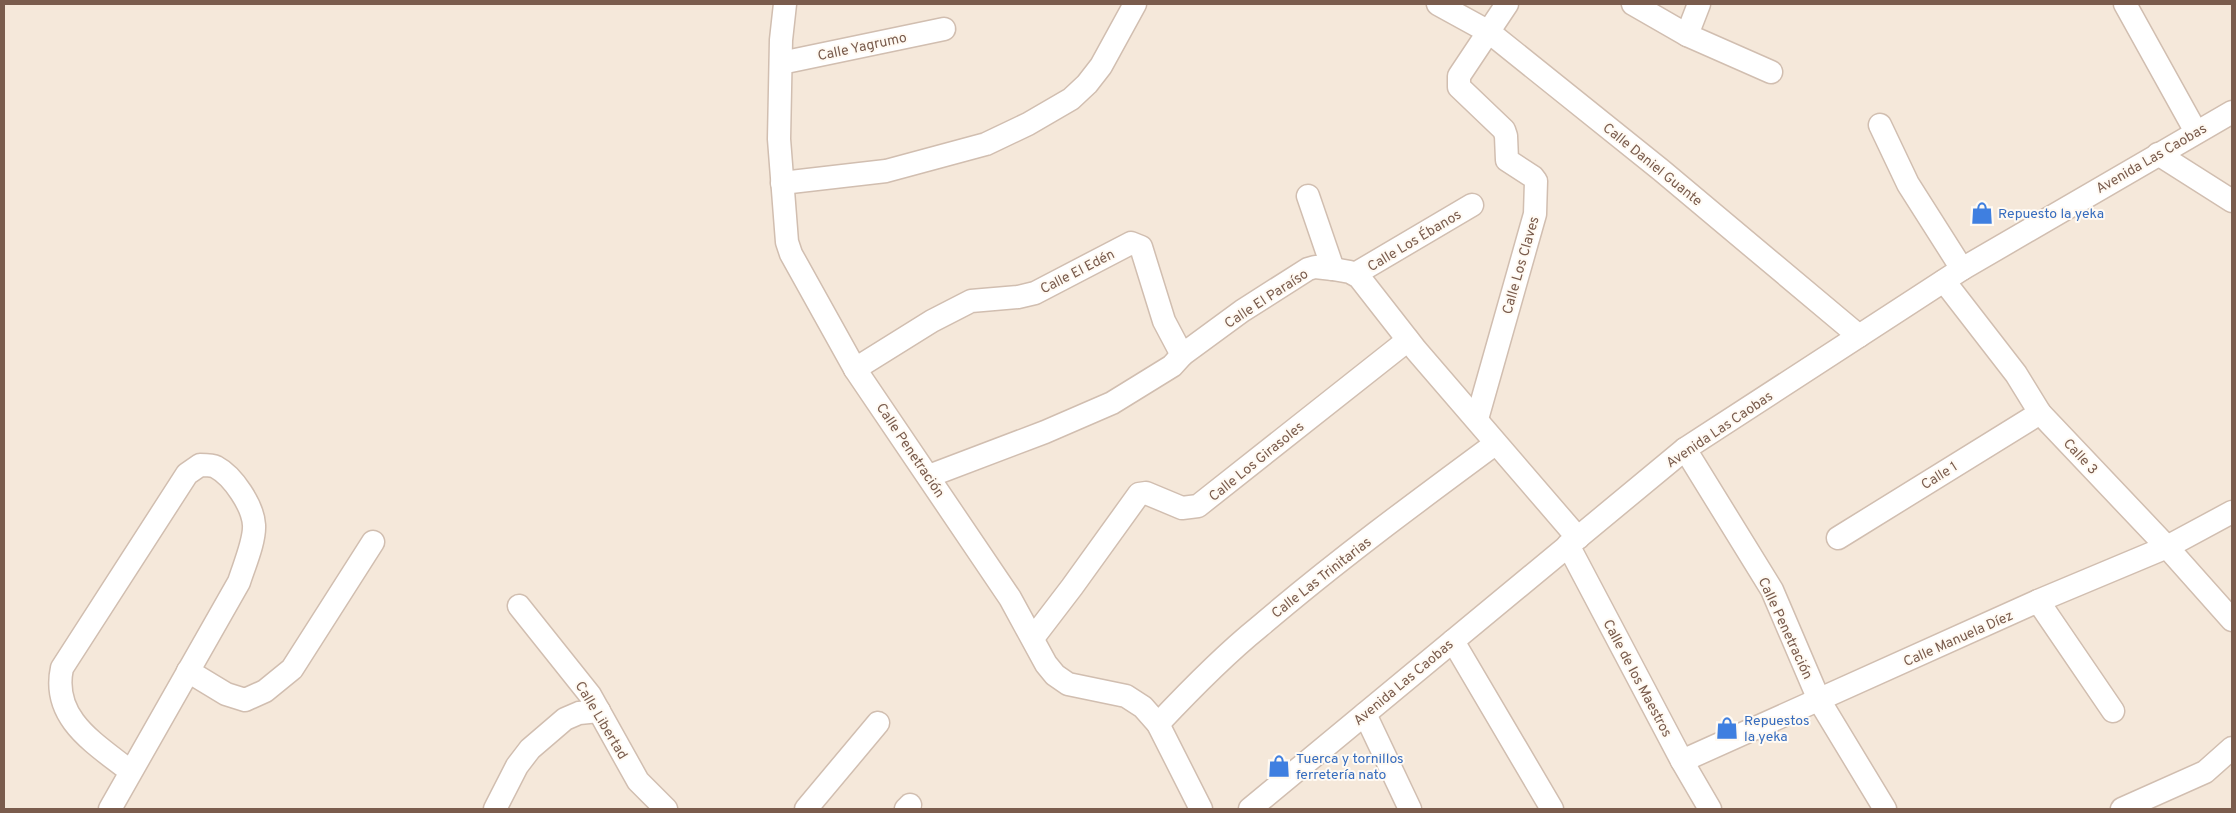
<svg xmlns="http://www.w3.org/2000/svg" width="2236" height="813" font-family="Overpass,sans-serif">
  <style>
    .residential { fill: #f5e8da }
    .lines { fill: none; stroke-linecap: round; stroke-linejoin: round }
    .minor-casing { stroke: #d1beb0; stroke-width: 25 }
    .minor { stroke: #fff; stroke-width: 22 }
    .labels { text-anchor: middle; stroke-width: 4; stroke-linejoin: round; paint-order: stroke }
    .street-label { font-size: 14px; fill: #7a5c4d; stroke: #fffaf3 }
    .shop-label { font-size: 14px; fill: #366cbe; stroke: #fffaf3; text-anchor: start }
  </style>
  <rect width="100%" height="100%" fill="#fdf6ec"/>
  <rect class="residential" x="4" y="4" width="2228" height="805"/>
  <g class="lines">
    <defs>
      <g id="minor">
        <polyline points="785,4 781,40 779,139 787,242 791,254 855,369 1010,598 1046,664 1055,675 1068,684 1126,696 1143,707 1158,724 1201,809"/>
        <polyline points="1438,4 1489,32 1661,170 1859,336"/>
        <polyline points="1633,4 1687,35 1771,72"/>
        <polyline points="2125,4 2196,132"/>
        <polyline points="1687,35 1699,4"/>
        <polyline points="781,63 944,29"/>
        <polyline points="1880,125 1908,184 1962,269"/>
        <polyline points="2158,154 2232,201"/>
        <polyline points="782,183 886,171 986,144 1028,124 1071,99 1087,84 1101,66 1135,4"/>
        <polyline points="1308,196 1333,269"/>
        <polyline points="1355,274 1472,205"/>
        <polyline points="1944,281 2016,374 2040,413 2167,547 2232,620"/>
        <polyline points="855,369 932,321 971,301 1018,297 1035,293 1131,243 1141,247 1164,321 1182,355"/>
        <polyline points="1477,419 1535,214 1536,181 1533,177 1507,160 1506,136 1504,130 1459,87 1459,76 1507,4"/>
        <polyline points="1685,449 1772,590 1819,700 1885,809"/>
        <polyline points="929,476 1045,432 1112,403 1172,366 1182,355 1242,311 1308,269 1315,267 1333,269 1350,272 1359,277 1416,350 1578,538"/>
        <polyline points="1838,538 2040,413"/>
        <polyline points="1568,545 1682,761 1710,809"/>
        <polyline points="2038,601 2113,711"/>
        <polyline points="519,606 590,695 638,781 666,809"/>
        <polyline points="1033,638 1072,587 1139,494 1146,493 1182,508 1198,506 1408,340"/>
        <polyline points="1453,641 1552,809"/>
        <polyline points="188,671 226,694 245,700 265,691 292,669 373,542"/>
        <polyline points="1365,714 1410,809"/>
        <path d="M 1158,724 C 1190,690 1223,656 1259,627 C 1335,562 1415,503 1495,444"/>
        <polyline points="1682,761 2038,601 2167,547 2232,512"/>
        <path d="M 110,809 L 239,582 C 244,566 255,541 254,525 C 253,506 233,476 216,467 C 212,465 205,465 200,465 L 187,474 L 62,668 C 51,719 96,744 131,772"/>
        <polyline points="495,809 517,766 530,749 565,719 579,713 599,711"/>
        <polyline points="806,809 878,723"/>
        <polyline points="906,809 910,805"/>
        <polyline points="1250,809 1685,449 1962,269 2232,112"/>
        <polyline points="2122,809 2205,772 2232,748"/>
      </g>
    </defs>
    <use href="#minor" class="minor-casing"/>
    <use href="#minor" class="minor"/>
  </g>
  <defs>
    <symbol id="shop-bare" viewBox="-9 -9 18 18"><path d="M-5-2.5h2.3a2.7 3.5 0 0 1 5.4 0H5L5.5 6h-11ZM-1.5-2.5h3a1.5 2.3 0 0 0-3 0Z" fill="#3f7fe0" stroke="#fffaf3" stroke-width="2.5" paint-order="stroke"/></symbol>
  </defs>
  <g fill-rule="evenodd">
    <use href="#shop-bare" x="1966" y="197" width="32" height="32"/>
    <use href="#shop-bare" x="1711" y="712" width="32" height="32"/>
    <use href="#shop-bare" x="1263" y="750" width="32" height="32"/>
  </g>
  <g class="labels">
    <g class="street-label">
      <text transform="translate(862 46) rotate(-12)" y="5">Calle Yagrumo</text>
      <text transform="translate(2151 158) rotate(-30)" y="5">Avenida Las Caobas</text>
      <text transform="translate(1653 164) rotate(39)" y="5">Calle Daniel Guante</text>
      <text transform="translate(1414 240) rotate(-31)" y="5">Calle Los Ébanos</text>
      <text transform="translate(1520 265) rotate(-74)" y="5">Calle Los Claves</text>
      <text transform="translate(1077 271) rotate(-27)" y="5">Calle El Edén</text>
      <text transform="translate(1266 298) rotate(-33)" y="5">Calle El Paraíso</text>
      <text transform="translate(1719 429) rotate(-34)" y="5">Avenida Las Caobas</text>
      <text transform="translate(911 450) rotate(56)" y="5">Calle Penetración</text>
      <text transform="translate(2081 456) rotate(47)" y="5">Calle 3</text>
      <text transform="translate(1256 461) rotate(-39)" y="5">Calle Los Girasoles</text>
      <text transform="translate(1939 475) rotate(-32)" y="5">Calle 1</text>
      <text transform="translate(1321 577) rotate(-38)" y="5">Calle Las Trinitarias</text>
      <text transform="translate(1786 628) rotate(65)" y="5">Calle Penetración</text>
      <text transform="translate(1958 638) rotate(-24)" y="5">Calle Manuela Díez</text>
      <text transform="translate(1638 678) rotate(62)" y="5">Calle de los Maestros</text>
      <text transform="translate(1403 682) rotate(-40)" y="5">Avenida Las Caobas</text>
      <text transform="translate(602 720) rotate(59)" y="5">Calle Libertad</text>
    </g>
    <g class="shop-label">
      <text x="1998" y="218">Repuesto la yeka</text>
      <text x="1744" y="725">Repuestos<tspan x="1744" dy="16">la yeka</tspan></text>
      <text x="1296" y="763">Tuerca y tornillos<tspan x="1296" dy="16">ferretería nato</tspan></text>
    </g>
  </g>
  <rect width="2236" height="813" fill="none" stroke="#7a5c4d" stroke-width="10"/>
</svg>
